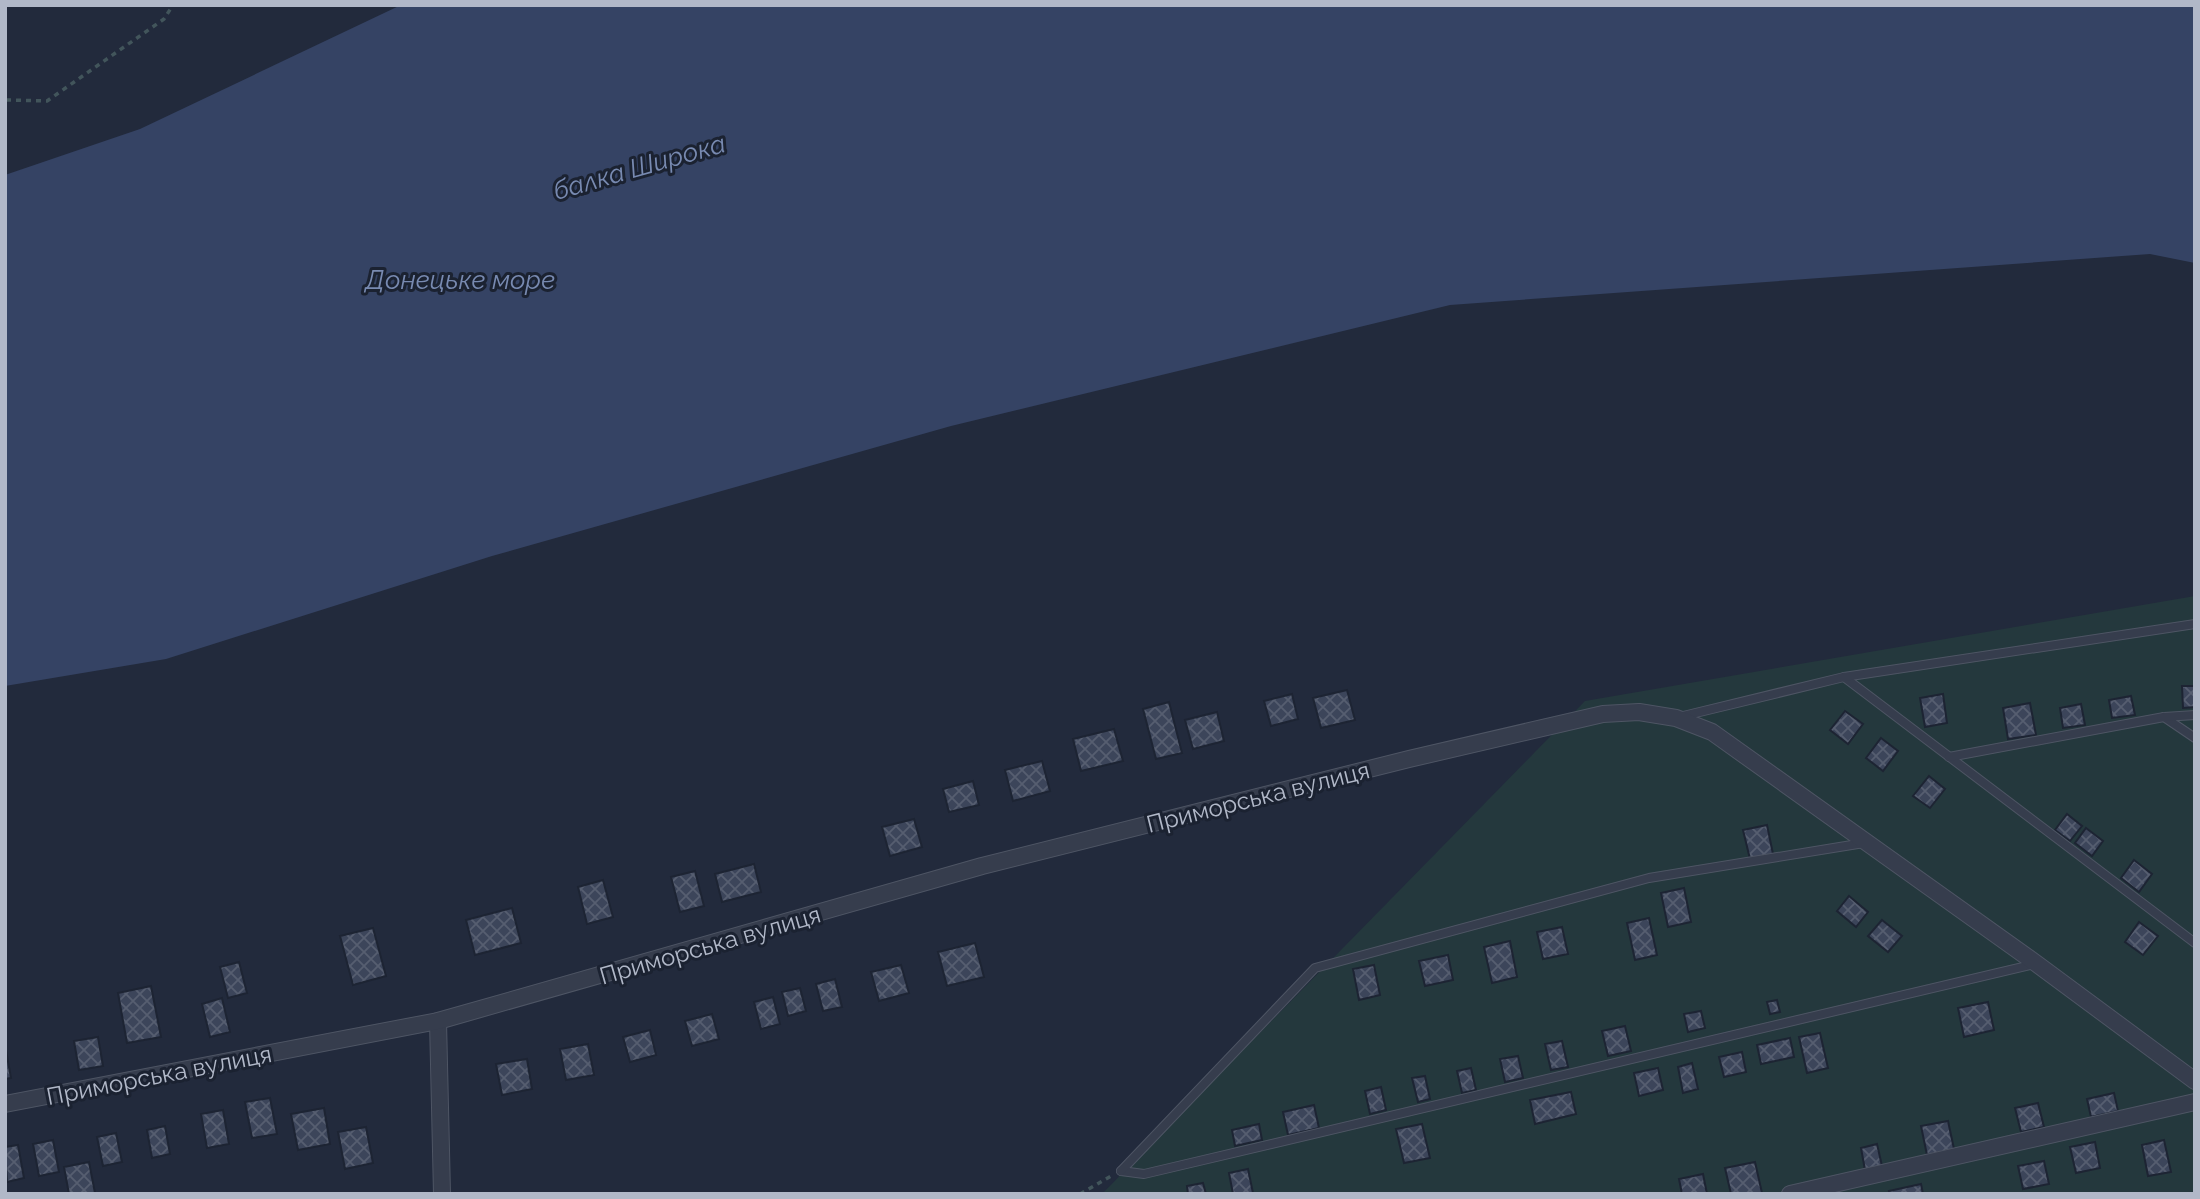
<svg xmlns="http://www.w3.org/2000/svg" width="2200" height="1199" font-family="Raleway,sans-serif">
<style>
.garden{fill:#24383d}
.water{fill:#354364}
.building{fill:url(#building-cross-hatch);stroke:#1d2433;stroke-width:2}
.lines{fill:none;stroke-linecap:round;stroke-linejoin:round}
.service-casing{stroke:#4e5564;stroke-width:10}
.minor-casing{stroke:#4e5564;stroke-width:18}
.path{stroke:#42555b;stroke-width:3.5;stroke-dasharray:5 5;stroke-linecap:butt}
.service{stroke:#363d4d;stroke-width:8}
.minor{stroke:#363d4d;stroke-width:16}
.labels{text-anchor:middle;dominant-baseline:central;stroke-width:6;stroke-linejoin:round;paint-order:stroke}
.street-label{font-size:24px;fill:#b1b8c8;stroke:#1b2231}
.water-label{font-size:26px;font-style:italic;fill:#788ab1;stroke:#1b2231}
</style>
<defs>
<pattern id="building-cross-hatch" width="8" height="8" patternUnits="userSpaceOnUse" patternTransform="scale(1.75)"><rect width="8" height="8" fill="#3c455a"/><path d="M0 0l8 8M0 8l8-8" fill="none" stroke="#565e70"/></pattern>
</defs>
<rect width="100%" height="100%" fill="#222a3c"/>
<!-- garden -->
<polygon class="garden" points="2195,596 2195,1194 1102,1194 1585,701"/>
<!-- water -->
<polygon class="water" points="401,5 2195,5 2195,263 2150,254 1450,305 951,426 492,556 166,659 5,686 5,175 140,129"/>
<!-- building -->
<g class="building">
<polygon points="2182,686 2195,686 2195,707 2183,708"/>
<polygon points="1347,690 1355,720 1321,728 1313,698"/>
<polygon points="1292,694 1298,719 1271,726 1264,701"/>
<polygon points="1943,694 1947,723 1925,727 1920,698"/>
<polygon points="2131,696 2135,715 2112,718 2109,700"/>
<polygon points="1169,702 1182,753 1156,759 1143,709"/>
<polygon points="2030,703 2036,735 2008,739 2003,708"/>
<polygon points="2081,704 2085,725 2063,728 2060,708"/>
<polygon points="1845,711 1863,724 1848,744 1830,730"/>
<polygon points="1217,712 1224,741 1193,749 1185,720"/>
<polygon points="1114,729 1123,761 1081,771 1073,739"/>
<polygon points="1881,738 1898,751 1883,771 1866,758"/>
<polygon points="1042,761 1050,791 1013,801 1005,770"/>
<polygon points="1929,776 1945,789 1930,808 1913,796"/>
<polygon points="973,781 979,805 949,812 943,789"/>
<polygon points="2067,814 2082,826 2070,841 2055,830"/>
<polygon points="914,819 922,847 890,856 882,827"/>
<polygon points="1767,825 1773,854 1750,859 1743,830"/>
<polygon points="2086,828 2103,841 2092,856 2075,843"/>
<polygon points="2134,860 2152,874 2139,892 2121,878"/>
<polygon points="754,864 761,892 722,902 715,874"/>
<polygon points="695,871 704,906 680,912 671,877"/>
<polygon points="603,880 613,917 587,924 578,887"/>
<polygon points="1684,888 1691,922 1668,927 1661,893"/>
<polygon points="1849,896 1868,912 1856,927 1837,911"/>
<polygon points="512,908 521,943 475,955 466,920"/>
<polygon points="1649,918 1657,955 1635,960 1627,923"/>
<polygon points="1882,920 1902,936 1888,952 1868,936"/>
<polygon points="2139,922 2158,936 2143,955 2125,942"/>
<polygon points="1562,927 1568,954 1543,959 1537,932"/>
<polygon points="373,928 386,976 353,985 340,936"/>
<polygon points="1510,941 1517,977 1492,983 1484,947"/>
<polygon points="975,943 984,977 947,986 938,952"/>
<polygon points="1448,955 1453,980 1425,986 1419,961"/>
<polygon points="239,962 247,993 228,998 220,967"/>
<polygon points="901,965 909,993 879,1001 871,972"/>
<polygon points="1374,965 1380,995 1359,1000 1353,969"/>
<polygon points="835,979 842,1007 823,1011 816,984"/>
<polygon points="151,986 161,1037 127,1043 118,993"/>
<polygon points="800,988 806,1011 788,1016 782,992"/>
<polygon points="773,997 780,1024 761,1029 754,1002"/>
<polygon points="222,998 230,1032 210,1037 202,1004"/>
<polygon points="1777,1000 1780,1012 1770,1014 1767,1002"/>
<polygon points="1988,1002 1994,1030 1964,1037 1958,1008"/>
<polygon points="1701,1011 1705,1028 1688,1032 1684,1014"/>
<polygon points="712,1014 719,1039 692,1046 685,1021"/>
<polygon points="1625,1026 1631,1051 1608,1056 1602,1031"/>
<polygon points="650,1030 656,1055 630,1062 623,1037"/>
<polygon points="1820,1033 1828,1068 1807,1073 1799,1037"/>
<polygon points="98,1037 103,1066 79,1070 74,1041"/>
<polygon points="1790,1038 1794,1057 1761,1064 1757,1045"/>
<polygon points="1562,1041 1568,1067 1551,1070 1545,1044"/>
<polygon points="588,1044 594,1075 566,1080 560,1049"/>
<polygon points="5,1045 11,1078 5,1079"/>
<polygon points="1742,1052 1746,1072 1724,1077 1719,1057"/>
<polygon points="1518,1056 1523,1078 1505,1082 1500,1059"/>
<polygon points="527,1059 532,1089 502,1095 496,1064"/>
<polygon points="1692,1063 1698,1089 1683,1093 1678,1067"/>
<polygon points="1471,1068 1476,1090 1462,1093 1457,1071"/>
<polygon points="1658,1068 1663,1090 1639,1096 1634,1073"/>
<polygon points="1425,1076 1430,1099 1418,1102 1412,1078"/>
<polygon points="1381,1087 1386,1110 1370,1114 1365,1091"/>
<polygon points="1571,1092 1576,1114 1535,1124 1530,1100"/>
<polygon points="2114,1093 2118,1111 2091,1117 2087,1099"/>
<polygon points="270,1098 277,1134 252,1138 245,1102"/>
<polygon points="2038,1103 2044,1127 2021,1132 2015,1108"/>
<polygon points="1314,1105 1319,1128 1288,1135 1283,1112"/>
<polygon points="324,1108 330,1144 298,1150 291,1114"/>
<polygon points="223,1110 229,1144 207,1148 201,1114"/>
<polygon points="1948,1121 1954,1149 1927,1155 1921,1126"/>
<polygon points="1259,1124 1262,1140 1235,1146 1232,1130"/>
<polygon points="1422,1124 1430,1158 1404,1163 1396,1129"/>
<polygon points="165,1126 170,1154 152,1158 147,1130"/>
<polygon points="366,1127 373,1163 345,1169 338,1132"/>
<polygon points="116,1133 122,1162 103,1166 97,1137"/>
<polygon points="53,1140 59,1172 39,1176 33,1144"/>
<polygon points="2164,1140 2171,1172 2148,1176 2142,1145"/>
<polygon points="2095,1142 2100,1168 2076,1173 2070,1147"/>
<polygon points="1877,1144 1882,1166 1865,1170 1861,1148"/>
<polygon points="18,1145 24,1178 7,1182 5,1147"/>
<polygon points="2044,1161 2049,1184 2023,1189 2018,1166"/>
<polygon points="89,1162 95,1193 69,1194 64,1167"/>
<polygon points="1755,1162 1762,1193 1731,1194 1725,1168"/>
<polygon points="1248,1169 1253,1193 1233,1194 1229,1173"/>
<polygon points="1703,1174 1707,1194 1682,1194 1679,1179"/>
<polygon points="1203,1183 1206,1194 1188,1194 1187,1186"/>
<polygon points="1921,1184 1923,1194 1890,1194 1889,1191"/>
</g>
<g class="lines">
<defs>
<g id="service">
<polyline points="1844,677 2195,943"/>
<polyline points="1679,717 1844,677 2195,624"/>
<polyline points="2164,717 2195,738"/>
<polyline points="1949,757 2164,717 2195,715"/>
<polyline points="1121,1171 1144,1174 2035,964"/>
<polyline points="1121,1171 1315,968 1649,878 1864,843"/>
</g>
<g id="minor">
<polyline points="438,1021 442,1194"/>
<polyline points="5,1104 438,1021 982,866 1409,759 1603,714 1639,712 1676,718 1712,732 2037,964 2195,1081"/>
<polyline points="1790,1194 2195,1102"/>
</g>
</defs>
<!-- service casing -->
<use href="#service" class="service-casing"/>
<!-- minor casing -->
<use href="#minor" class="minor-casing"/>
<!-- path -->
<g class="path">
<polyline points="6,100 47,101 164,19 173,5"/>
<polyline points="1080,1194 1111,1176"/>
</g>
<!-- service -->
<use href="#service" class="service"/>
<!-- minor -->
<use href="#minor" class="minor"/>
</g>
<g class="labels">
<!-- street labels -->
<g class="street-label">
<text transform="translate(1258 797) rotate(-14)">Приморська вулиця</text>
<text transform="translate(710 945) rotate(-16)">Приморська вулиця</text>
<text transform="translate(159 1075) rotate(-11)">Приморська вулиця</text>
</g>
<!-- water labels -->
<g class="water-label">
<text transform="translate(639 167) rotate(-16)">балка Широка</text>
<text x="460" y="280">Донецьке море</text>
</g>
</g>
<!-- border -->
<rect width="2200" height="1199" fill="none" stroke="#b1b8c8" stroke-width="14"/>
</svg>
